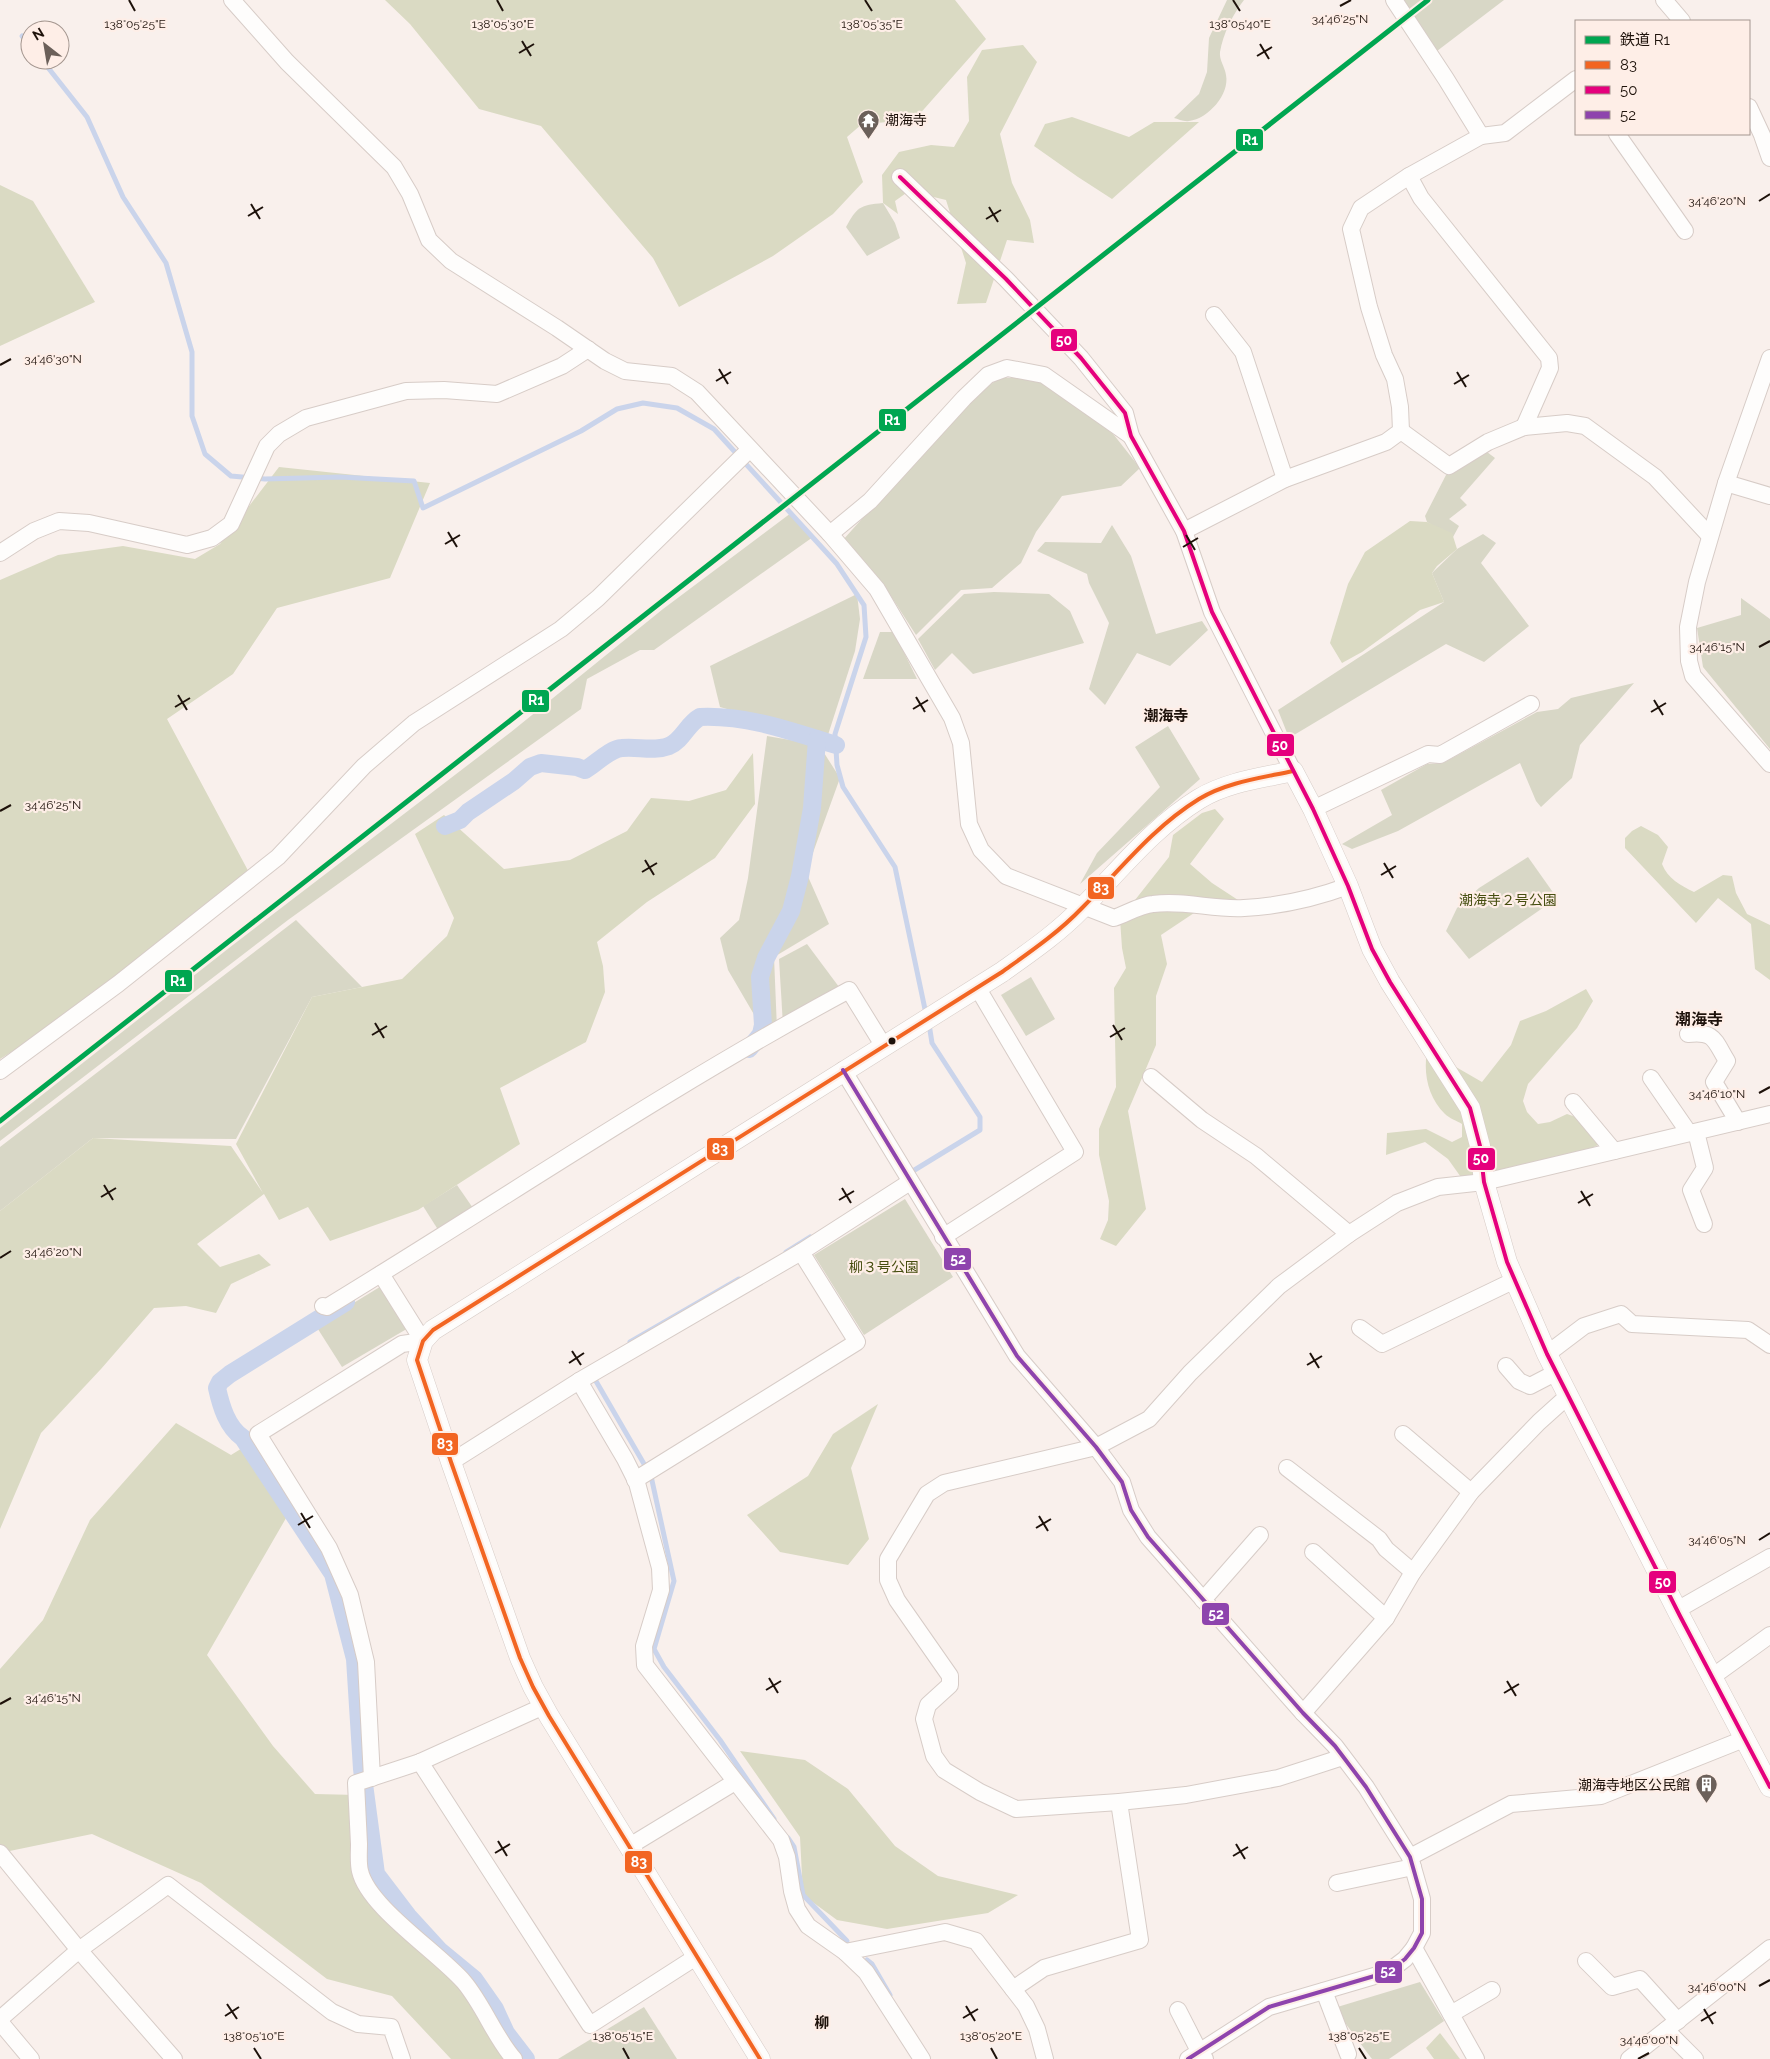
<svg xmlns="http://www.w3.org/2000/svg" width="1770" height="2059" font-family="Raleway,'Noto Sans JP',sans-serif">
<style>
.green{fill:#d8d7c6}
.forest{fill:#dadac3}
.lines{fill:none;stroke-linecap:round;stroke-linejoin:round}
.stream{stroke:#cad4eb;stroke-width:5}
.canal{stroke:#cad4eb;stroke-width:18}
.minor-casing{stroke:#d7ccc7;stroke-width:18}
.tertiary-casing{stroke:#d7ccc7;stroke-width:21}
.minor{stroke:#fefdfc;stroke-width:16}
.tertiary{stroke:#fefdfc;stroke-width:20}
.bus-1-casing{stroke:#feeee7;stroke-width:8}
.bus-2-casing{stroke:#feeee7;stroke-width:8}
.bus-3-casing{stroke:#feeee7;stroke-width:8}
.bus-1{stroke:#f26522;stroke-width:4}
.bus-2{stroke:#e5007d;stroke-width:4}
.bus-3{stroke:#8e44ad;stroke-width:4}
.rail-1-casing{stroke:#feeee7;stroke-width:9}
.rail-1{stroke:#00a651;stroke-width:5}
.ticks{fill:none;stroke:#1e120b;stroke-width:2}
.bus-dot{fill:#1e120b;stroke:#feeee7;stroke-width:2}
.labels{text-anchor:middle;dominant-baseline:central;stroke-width:4.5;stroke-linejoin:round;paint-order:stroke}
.poi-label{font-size:14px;fill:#1e120b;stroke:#feeee7;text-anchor:start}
.park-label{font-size:14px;fill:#464e10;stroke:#feeee7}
.neighbourhood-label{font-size:15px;font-weight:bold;fill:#1e120b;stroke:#feeee7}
.quarter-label{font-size:16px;font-weight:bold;fill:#1e120b;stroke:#feeee7}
.ticks-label{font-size:12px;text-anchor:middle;fill:#1e120b;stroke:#feeee7;stroke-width:4.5;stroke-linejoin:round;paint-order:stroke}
.line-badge{stroke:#feeee7;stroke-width:2}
.badge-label{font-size:14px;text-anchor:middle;font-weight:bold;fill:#fff}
</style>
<rect width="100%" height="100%" fill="#f9f0ec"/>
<!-- green -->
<g class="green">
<path d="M1227,0H1244C1233,14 1223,34 1220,52C1219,60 1225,67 1226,75C1230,94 1208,119 1189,121C1184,122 1178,119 1174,118L1199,94L1207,72L1209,38Z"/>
<polygon points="1402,0 1504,0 1437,51"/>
<path d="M883,203L895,223L900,238L867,256L846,227C857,207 860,205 883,203Z"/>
<polygon points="999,378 1032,378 1075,402 1114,435 1140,468 1121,486 1062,496 1036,532 1021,563 992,588 961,590 916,635 889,593 843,540 963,406"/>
<polygon points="1483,449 1495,458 1460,498 1467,505 1449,519 1459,526 1453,537 1427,522 1425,516 1446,475"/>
<polygon points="791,513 813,537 654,650 640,650 587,679 581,709 288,920 0,1141 0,1128 229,948 511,732 663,609"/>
<polygon points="1112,525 1131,556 1156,634 1202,621 1208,630 1170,666 1137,653 1105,705 1089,689 1109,623 1089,583 1087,574 1037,551 1045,542 1101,543"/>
<polygon points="1483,534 1496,543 1481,563 1529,626 1484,662 1446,644 1289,738 1278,710 1444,602 1432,573 1457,549"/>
<polygon points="994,592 1049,594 1070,611 1084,643 973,674 952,653 935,670 918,639 964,594"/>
<polygon points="857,594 860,619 855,651 827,738 720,707 710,666"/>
<polygon points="1741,598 1770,619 1770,749 1703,667 1697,628 1741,615"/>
<polygon points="880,632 894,632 917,679 863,679"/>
<polygon points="1634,683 1580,745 1572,778 1541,807 1536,801 1520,763 1398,831 1352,849 1342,844 1392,815 1381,790 1427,764 1443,763 1537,712 1558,709 1571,698"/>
<polygon points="1168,726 1200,779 1080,884 1097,853 1160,787 1135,747"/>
<polygon points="767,736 819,745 840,778 806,872 829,924 774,957 777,1029 766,1035 728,970 720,938 739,920 748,878"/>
<polygon points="1528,857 1557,898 1469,959 1446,931 1457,908 1479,888"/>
<polygon points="296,920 362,987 312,997 236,1139 93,1138 0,1211 0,1147"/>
<polygon points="807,944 842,991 783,1025 779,959"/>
<polygon points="1031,977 1055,1019 1026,1036 1001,995"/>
<polygon points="457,1185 475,1211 442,1236 423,1206"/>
<polygon points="905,1199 953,1277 864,1335 814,1255"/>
<polygon points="383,1285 410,1327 342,1367 316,1326"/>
<polygon points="1420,1982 1444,2021 1389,2059 1372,2059 1334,2008"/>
<polygon points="644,2007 677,2059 558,2059"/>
</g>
<!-- forest -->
<g class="forest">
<polygon points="385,0 955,0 986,39 917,117 902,121 862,124 847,137 863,182 833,214 773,256 679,307 653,258 541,126 479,109 410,24"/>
<polygon points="1023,45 1037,62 1000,134 1012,183 1030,220 1034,243 1007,240 986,303 957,304 966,263 946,200 909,191 895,201 898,214 883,203 882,175 899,152 931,145 954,147 969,121 967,77 982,50"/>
<polygon points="1072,117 1129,137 1154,122 1199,122 1112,199 1078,177 1034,146 1045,124"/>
<polygon points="0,185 33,201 95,302 0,346"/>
<polygon points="279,467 430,483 390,578 277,608 233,674 167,719 252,878 97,999 0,1059 0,580 58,555 123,546 195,559 220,544"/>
<polygon points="1410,521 1427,522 1452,533 1457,549 1437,566 1432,573 1444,602 1420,610 1362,652 1342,663 1330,643 1348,584 1365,552"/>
<polygon points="753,753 755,804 715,858 647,902 597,942 603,966 605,992 586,1042 500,1088 520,1144 418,1210 330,1241 308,1207 279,1220 264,1194 197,1244 220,1267 259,1254 271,1265 231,1284 216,1313 186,1306 154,1308 101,1369 41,1433 0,1529 0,1211 93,1138 231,1146 263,1193 236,1144 312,997 402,979 447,936 454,918 415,834 444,815 504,869 570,860 627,831 651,798 689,801 726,790"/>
<polygon points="1215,809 1224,819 1190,864 1212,883 1238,900 1206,905 1161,935 1167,964 1156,996 1156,1045 1128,1111 1146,1209 1116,1246 1100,1239 1108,1220 1109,1201 1099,1155 1099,1129 1116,1087 1114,988 1126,968 1122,948 1120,919 1169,857 1173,835 1202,813"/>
<path d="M1641,826L1658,835L1668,847L1662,864C1668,879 1680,885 1694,892L1723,875L1732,876L1736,893L1747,914L1770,925V980L1755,969L1751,924L1718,898L1696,923L1625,848V838L1632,831Z"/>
<path d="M1586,989L1593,1001L1577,1028L1528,1084L1523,1101L1527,1112L1538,1124L1550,1122L1567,1114L1582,1119L1599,1136L1598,1145L1576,1156L1463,1180L1448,1159L1425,1142L1386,1155L1387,1133L1426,1129L1452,1142L1462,1137V1124C1457,1121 1449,1118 1445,1114C1426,1095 1422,1068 1429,1043L1449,1063L1482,1082L1511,1045L1520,1021L1546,1011Z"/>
<polygon points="878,1404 851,1468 869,1539 848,1565 780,1552 747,1515 808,1476 833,1434"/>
<polygon points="176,1423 231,1455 252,1442 293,1506 207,1655 273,1746 315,1794 357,1795 368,1887 457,1975 515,2059 451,2059 392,1996 327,1979 201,1883 92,1834 0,1853 0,1669 43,1620 90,1520"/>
<polygon points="740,1751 805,1760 848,1789 895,1846 938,1876 1018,1895 988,1913 887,1929 837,1920 803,1895 800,1837"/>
<polygon points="1440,2033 1460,2059 1434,2059 1426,2048"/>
</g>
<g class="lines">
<!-- stream -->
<g class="stream">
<polyline points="22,36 30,45"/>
<polyline points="42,60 87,117 123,197 166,263 192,352 192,416 205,454 231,476 265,479 340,477 414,481 423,508 581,431 617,409 643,403 677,408 714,429 837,564 864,605 866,637 835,734 837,765 843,787 895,867 926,1014"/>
<polyline points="908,1174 980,1130 980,1117 932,1043 929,1024"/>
<polyline points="786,1252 810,1237"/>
<polyline points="630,1342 739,1279"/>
<polyline points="593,1376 651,1476 674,1581 654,1649 664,1667 720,1740 774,1819"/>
<polyline points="788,1838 794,1847 803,1895 847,1941"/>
<polyline points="867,1960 872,1964 890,1995"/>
</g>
<!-- canal -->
<g class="canal">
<path d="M445,826L460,820L468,812L514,781L530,767L541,763L577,767L585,770C596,764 609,749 622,748C637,746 653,752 669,746C683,740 687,724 700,717C747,715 791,731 836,745"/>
<polyline points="749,1049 761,1034 763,1025 760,977 766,958 791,911 800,876 812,808 817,739"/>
<path d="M346,1302L230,1374L220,1382L217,1388C221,1406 227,1427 243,1438L333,1574L355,1659L362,1769L376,1874L408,1916L440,1951L474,1979L495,2009L506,2033L526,2059"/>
</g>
<defs>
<g id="minor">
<path d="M232,0L287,62L394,167L410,194L429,240L451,261L557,328L605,361L625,371L672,376L697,392L830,534L877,589L952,718L961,743L969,824L981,850L1006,876L1114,918C1126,914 1140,905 1153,904C1184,900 1214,910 1244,908C1282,906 1313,899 1348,886"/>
<polyline points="1664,0 1682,21"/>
<polyline points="1749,107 1762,135 1770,158"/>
<polyline points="1617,134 1685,231"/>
<polyline points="1481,136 1505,133 1576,79"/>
<polyline points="1409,176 1421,198 1549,358 1550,368 1524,427"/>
<polyline points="900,177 1006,279 1081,358 1125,413 1131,436 1184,531 1212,612 1293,771"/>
<polyline points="1214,315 1243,352 1285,479"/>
<polyline points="1770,358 1726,483 1697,582 1688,627 1689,661 1693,676 1770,764"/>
<polyline points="1401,431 1449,466 1488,442 1524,427 1567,423 1585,426 1655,477 1710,536"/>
<polyline points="1726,483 1770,496"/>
<polyline points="1184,531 1285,479 1386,442 1401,431 1400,407 1395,379 1384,355 1369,307 1351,229 1361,208 1409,176 1481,136 1446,79 1394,0"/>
<polyline points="830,534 870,501 964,398 988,375 1007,368 1044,375 1131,436"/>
<polyline points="0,553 34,531 59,521 89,523 187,545 212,538 231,524 267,446 279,434 306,418 406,391 444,390 497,394 562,366 588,349"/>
<polyline points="1313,809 1428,754 1440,755 1531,704"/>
<path d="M1688,1034C1715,1031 1714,1040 1727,1061L1714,1082L1738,1122"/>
<polyline points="843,1070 1017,1356 1096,1447 1122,1482 1131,1510 1148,1537 1303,1713 1335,1746 1366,1787 1410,1857 1422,1899 1422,1933 1414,1948 1405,1959 1388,1972 1269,2007 1188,2059"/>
<polyline points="0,1071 118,984 278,857 364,766 414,723 561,629 598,598 749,450"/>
<polyline points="1151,1077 1202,1120 1256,1156 1349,1234"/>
<polyline points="1651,1078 1689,1133"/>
<polyline points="1573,1102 1614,1151"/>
<polyline points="1696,1132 1705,1168 1691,1190 1704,1224"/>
<polyline points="943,1237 1075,1152 977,987"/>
<path d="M323,1306L327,1307C501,1201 670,1086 849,990L883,1045"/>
<polyline points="1360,1328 1382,1344 1515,1280"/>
<polyline points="1547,1354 1584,1326 1621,1314 1632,1324 1748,1330 1770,1345"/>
<polyline points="1506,1366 1519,1381 1530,1386 1557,1372"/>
<polyline points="579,1381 625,1459 637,1483 660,1568 661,1590 644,1646 645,1665 781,1840 787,1857 792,1891 797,1909 808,1926 845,1952 866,1972 922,2059"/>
<polyline points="1403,1434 1471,1492"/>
<polyline points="451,1462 579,1381 801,1252 910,1182"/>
<polyline points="1287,1468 1379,1539 1386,1549 1413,1572"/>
<polyline points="635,1480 857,1342 801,1252"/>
<polyline points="1313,1552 1386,1618"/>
<polyline points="1203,1600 1260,1535"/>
<polyline points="1677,1610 1770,1557"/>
<polyline points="1712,1677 1770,1635"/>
<polyline points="1303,1713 1386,1618 1413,1572 1471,1492 1539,1422 1569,1395"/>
<polyline points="1343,1757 1278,1778 1186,1795 1119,1802 1016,1809 980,1792 944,1770 934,1756 924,1719 928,1705 950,1685 950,1676 897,1600 888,1580 888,1559 927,1494 944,1483 1096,1447 1149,1419 1190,1373 1279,1286 1349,1234 1397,1203 1438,1187 1484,1182 1770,1114"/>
<polyline points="420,1762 590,2025 696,1957"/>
<polyline points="372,1778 366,1662 350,1595 329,1548 258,1434 402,1344 423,1341 381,1274"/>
<polyline points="628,1847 735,1782"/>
<polyline points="0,1853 79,1950 174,2059"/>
<polyline points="1410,1857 1511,1804 1601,1796 1744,1739"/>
<polyline points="1337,1883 1413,1867"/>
<polyline points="1414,1948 1476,2059"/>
<polyline points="845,1952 945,1932 976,1941 1026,2006 1037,2029 1045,2059"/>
<polyline points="1586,1961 1612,1987 1640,1979 1678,2021"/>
<polyline points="1013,1989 1044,1968 1140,1940 1119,1802"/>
<polyline points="1324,1991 1348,2054"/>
<polyline points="1178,2010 1199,2051 1205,2059"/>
<polyline points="1451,2014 1492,1990"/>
<polyline points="0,2019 79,1950 168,1885 332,2012 358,2024 391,2027 402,2059"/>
<polyline points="0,2022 31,2059"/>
<polyline points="1666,2030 1695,2059"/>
<path d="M514,2059C494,2036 484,2006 464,1982C438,1952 368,1907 360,1871C358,1863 359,1853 359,1844C358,1824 357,1804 356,1783L420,1762L544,1706"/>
<polyline points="1629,2059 1770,1948"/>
</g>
<path id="tertiary" d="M760,2059L549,1716L533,1687L520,1658L451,1462L417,1360L423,1341L433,1330L1002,972C1030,952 1058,933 1082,908C1120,870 1152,828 1199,799C1227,782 1261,778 1293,771L1313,809L1348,886L1372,949L1390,982L1470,1108L1480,1146L1484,1182L1507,1262L1547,1354L1680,1616L1770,1787"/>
</defs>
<!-- minor casing -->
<use href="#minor" class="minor-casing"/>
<!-- tertiary casing -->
<use href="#tertiary" class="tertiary-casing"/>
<!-- minor -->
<use href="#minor" class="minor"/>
<!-- tertiary -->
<use href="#tertiary" class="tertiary"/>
<defs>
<path id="bus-1" d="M760,2059L549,1716L533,1687L520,1658L451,1462L417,1360L423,1341L433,1330L1002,972C1030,952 1058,933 1082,908C1120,870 1152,828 1199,799C1227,782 1261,778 1293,771"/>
<polyline id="bus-2" points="900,177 1006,279 1081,358 1125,413 1131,436 1184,531 1212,612 1313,809 1348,886 1372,949 1390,982 1470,1108 1480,1146 1484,1182 1507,1262 1547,1354 1680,1616 1770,1787"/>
<polyline id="bus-3" points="843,1070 1017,1356 1096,1447 1122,1482 1131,1510 1148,1537 1303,1713 1335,1746 1366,1787 1410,1857 1422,1899 1422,1933 1414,1948 1405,1959 1388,1972 1269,2007 1188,2059"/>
</defs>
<!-- bus-1 casing -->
<use href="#bus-1" class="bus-1-casing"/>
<!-- bus-2 casing -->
<use href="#bus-2" class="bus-2-casing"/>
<!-- bus-3 casing -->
<use href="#bus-3" class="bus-3-casing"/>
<!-- bus-1 -->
<use href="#bus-1" class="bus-1"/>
<!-- bus-2 -->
<use href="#bus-2" class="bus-2"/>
<!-- bus-3 -->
<use href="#bus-3" class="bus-3"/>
<defs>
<polyline id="rail-1" points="0,1121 1428,0"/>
</defs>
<!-- rail-1 casing -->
<use href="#rail-1" class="rail-1-casing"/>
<!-- rail-1 -->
<use href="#rail-1" class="rail-1"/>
</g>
<!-- ticks -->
<path class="ticks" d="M129,0L135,11M497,0L503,11M865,0L872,11M1233,0L1240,11M1340,6L1351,0M522,41L531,56M1260,44L1269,59M519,53L534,44M1257,56L1272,47M1759,201L1770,194M251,204L260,219M989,207L998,222M248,216L263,207M986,219L1001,210M0,365L11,359M719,369L728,384M1457,372L1466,387M716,381L731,372M1454,384L1469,375M448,532L457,547M1186,535L1195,550M445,544L460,535M1183,547L1198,538M1759,647L1770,641M178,695L187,710M916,697L925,712M1654,700L1663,715M175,707L190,698M913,709L928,700M1651,712L1666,703M0,811L11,805M645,860L654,875M1384,863L1393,878M642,872L657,863M1381,875L1396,866M375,1023L384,1038M1113,1025L1122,1040M372,1035L387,1026M1110,1037L1125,1028M1759,1093L1770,1087M104,1185L113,1200M842,1188L851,1203M1581,1191L1590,1206M101,1197L116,1188M839,1200L854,1191M1578,1203L1593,1194M0,1258L11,1251M572,1351L581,1365M1310,1353L1319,1368M569,1363L584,1353M1307,1365L1322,1356M301,1513L310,1528M1039,1516L1048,1531M298,1525L313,1516M1036,1528L1051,1519M1759,1540L1770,1533M769,1678L778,1693M1507,1681L1516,1696M766,1690L781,1681M1504,1693L1519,1684M0,1704L11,1698M498,1841L507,1856M1236,1844L1245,1859M495,1853L510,1844M1233,1856L1248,1847M1759,1986L1770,1980M227,2004L237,2019M966,2006L975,2021M1704,2009L1713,2024M225,2016L239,2007M963,2018L978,2009M1701,2021L1716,2012M254,2048L261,2059M623,2048L629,2059M991,2048L997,2059M1359,2048L1366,2059M1638,2059L1649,2053"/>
<!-- icons -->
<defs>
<symbol id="temple-pin" viewBox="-11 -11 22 30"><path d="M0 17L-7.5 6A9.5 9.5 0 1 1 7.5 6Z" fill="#6b605a" stroke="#feeee7"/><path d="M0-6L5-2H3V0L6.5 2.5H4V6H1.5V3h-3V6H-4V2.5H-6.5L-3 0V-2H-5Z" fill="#fff"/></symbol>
<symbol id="building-pin" viewBox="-11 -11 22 30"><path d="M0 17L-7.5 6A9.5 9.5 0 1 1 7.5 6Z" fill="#6b605a" stroke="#feeee7"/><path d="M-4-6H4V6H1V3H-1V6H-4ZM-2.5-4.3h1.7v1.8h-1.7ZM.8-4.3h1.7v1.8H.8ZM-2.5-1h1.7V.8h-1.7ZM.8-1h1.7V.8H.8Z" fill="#fff"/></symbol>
</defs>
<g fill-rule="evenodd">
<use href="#temple-pin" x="856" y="108" width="25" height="34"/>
<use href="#building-pin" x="1694" y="1772" width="25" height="34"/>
</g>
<!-- markers -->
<circle class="bus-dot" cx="892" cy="1041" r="4.5"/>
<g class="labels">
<!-- poi labels -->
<g class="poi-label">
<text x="885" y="120">潮海寺</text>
<text x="1690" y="1785" text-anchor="end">潮海寺地区公民館</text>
</g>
<!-- park labels -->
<g class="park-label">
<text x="1508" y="900">潮海寺２号公園</text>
<text x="884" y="1267">柳３号公園</text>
</g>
<!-- neighbourhood labels -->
<g class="neighbourhood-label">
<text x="1166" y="716">潮海寺</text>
<text x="822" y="2023">柳</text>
</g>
<!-- quarter labels -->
<g class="quarter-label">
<text x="1699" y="1019">潮海寺</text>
</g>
</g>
<g class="ticks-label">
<text x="1340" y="23">34°46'25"N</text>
<text x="135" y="28">138°05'25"E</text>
<text x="503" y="28">138°05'30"E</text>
<text x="872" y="28">138°05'35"E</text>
<text x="1240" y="28">138°05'40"E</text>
<text x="1717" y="205">34°46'20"N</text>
<text x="53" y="363">34°46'30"N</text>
<text x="1717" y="651">34°46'15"N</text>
<text x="53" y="809">34°46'25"N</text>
<text x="1717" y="1098">34°46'10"N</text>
<text x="53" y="1256">34°46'20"N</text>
<text x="1717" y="1544">34°46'05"N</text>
<text x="53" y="1702">34°46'15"N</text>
<text x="1717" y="1991">34°46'00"N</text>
<text x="254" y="2040">138°05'10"E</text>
<text x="623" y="2040">138°05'15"E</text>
<text x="991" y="2040">138°05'20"E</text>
<text x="1359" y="2040">138°05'25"E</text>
<text x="1649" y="2044">34°46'00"N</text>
</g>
<g class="line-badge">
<rect x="1235" y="128" width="29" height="24" rx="5" fill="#00a651"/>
<rect x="1050" y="328" width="28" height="24" rx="5" fill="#e5007d"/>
<rect x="878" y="408" width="29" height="24" rx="5" fill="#00a651"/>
<rect x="521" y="689" width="29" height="24" rx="5" fill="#00a651"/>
<rect x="1266" y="733" width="29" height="24" rx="5" fill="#e5007d"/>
<rect x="1087" y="876" width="28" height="24" rx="5" fill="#f26522"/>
<rect x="164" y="969" width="29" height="24" rx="5" fill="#00a651"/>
<rect x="706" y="1137" width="29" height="24" rx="5" fill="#f26522"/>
<rect x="1467" y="1147" width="29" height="24" rx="5" fill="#e5007d"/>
<rect x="943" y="1247" width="29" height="24" rx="5" fill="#8e44ad"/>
<rect x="431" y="1432" width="28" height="24" rx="5" fill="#f26522"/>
<rect x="1648" y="1570" width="29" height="24" rx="5" fill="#e5007d"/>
<rect x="1201" y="1602" width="29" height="24" rx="5" fill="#8e44ad"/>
<rect x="624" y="1850" width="29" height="24" rx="5" fill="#f26522"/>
<rect x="1374" y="1960" width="29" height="24" rx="5" fill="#8e44ad"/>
</g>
<g class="badge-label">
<text x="1250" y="145">R1</text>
<text x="1064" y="345">50</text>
<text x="892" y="425">R1</text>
<text x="536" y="705">R1</text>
<text x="1280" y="750">50</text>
<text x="1101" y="893">83</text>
<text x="178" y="986">R1</text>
<text x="720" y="1154">83</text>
<text x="1481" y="1163">50</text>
<text x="958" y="1264">52</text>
<text x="445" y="1449">83</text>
<text x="1663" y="1587">50</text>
<text x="1216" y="1619">52</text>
<text x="639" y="1867">83</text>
<text x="1388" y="1976">52</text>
</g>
<!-- legend -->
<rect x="1575" y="20" width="175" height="115" fill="#feeee7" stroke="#a4968f"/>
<rect x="1585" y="36" width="25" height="8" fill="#00a651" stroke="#a4968f"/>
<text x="1620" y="45" font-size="15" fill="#1e120b">鉄道 R1</text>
<rect x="1585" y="61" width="25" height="8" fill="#f26522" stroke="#a4968f"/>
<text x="1620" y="70" font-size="15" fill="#1e120b">83</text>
<rect x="1585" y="86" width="25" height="8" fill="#e5007d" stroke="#a4968f"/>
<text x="1620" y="95" font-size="15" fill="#1e120b">50</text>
<rect x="1585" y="111" width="25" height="8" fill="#8e44ad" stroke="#a4968f"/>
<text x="1620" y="120" font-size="15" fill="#1e120b">52</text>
<!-- north arrow -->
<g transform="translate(45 45) rotate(329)"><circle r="24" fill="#feeee7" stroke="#a4968f"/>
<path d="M0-4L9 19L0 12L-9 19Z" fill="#6b605a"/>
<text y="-8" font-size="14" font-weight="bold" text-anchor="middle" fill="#1e120b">N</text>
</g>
</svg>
